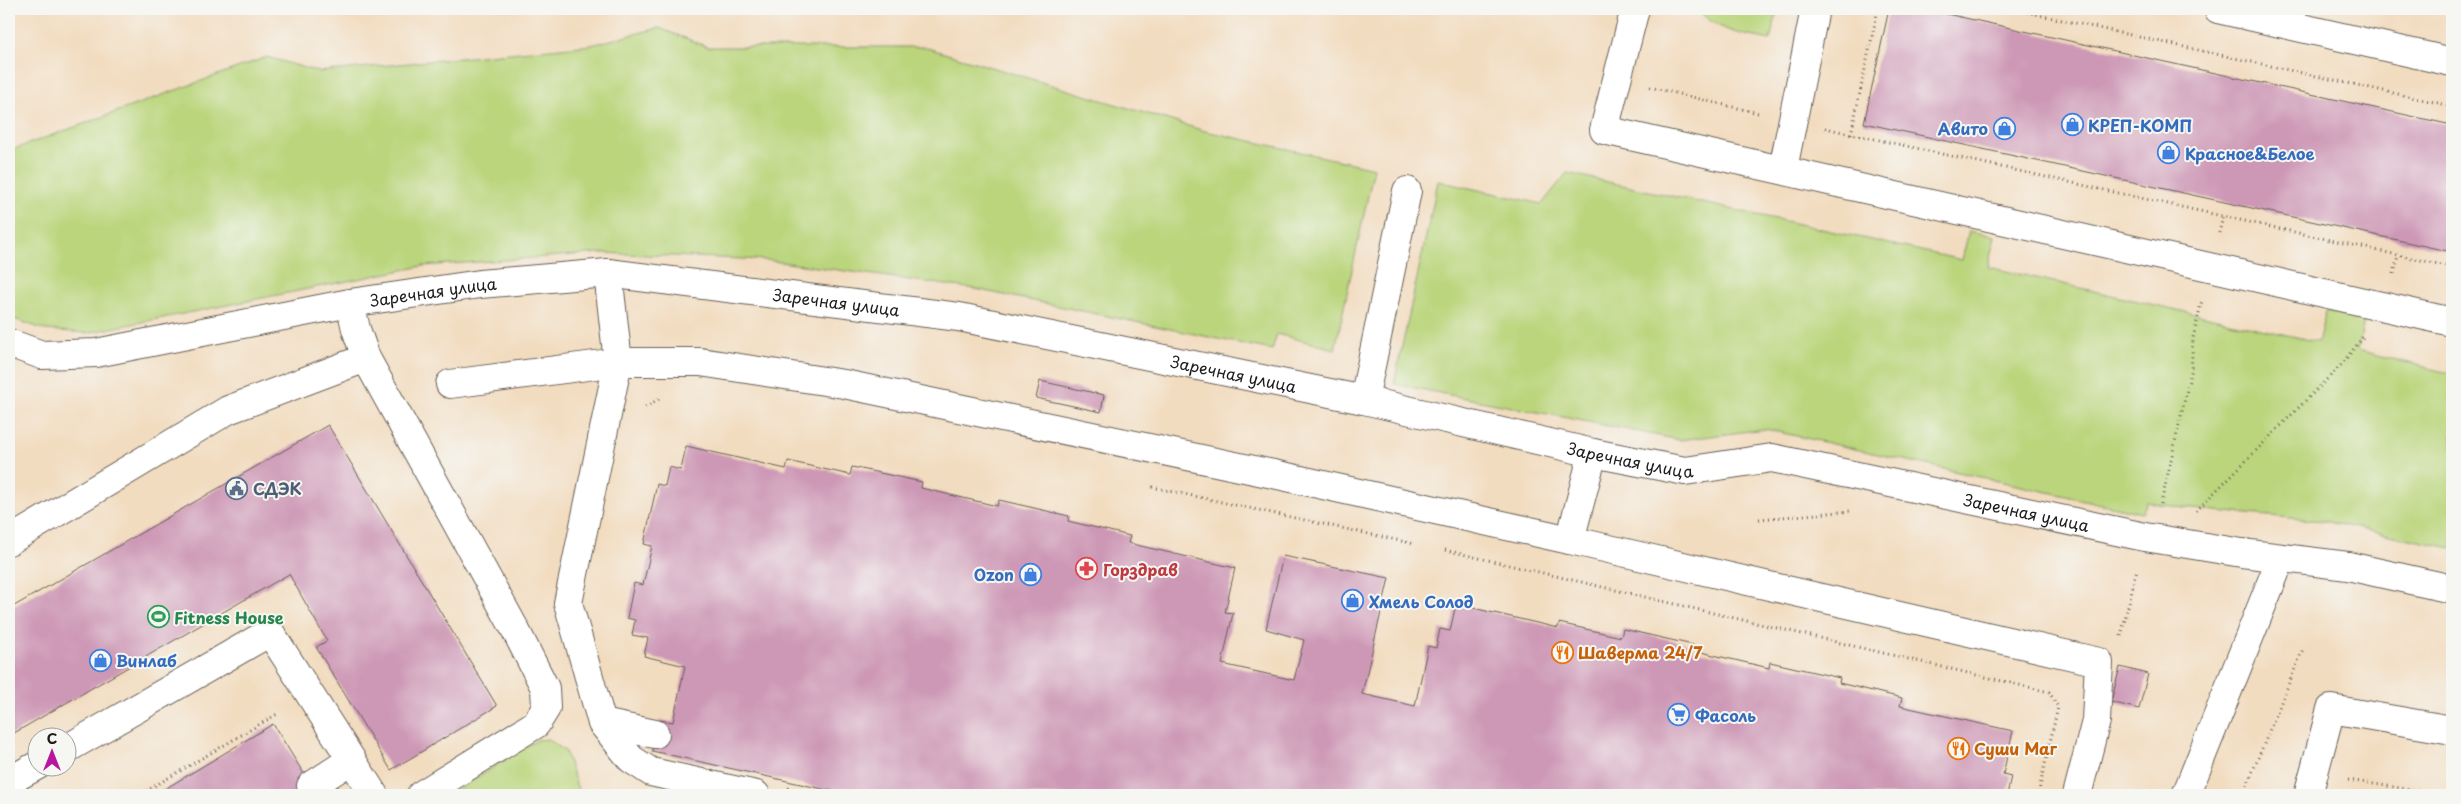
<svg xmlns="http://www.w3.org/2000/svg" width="2461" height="804" font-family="'Playpen Sans',sans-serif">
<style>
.green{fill:#bad57b;stroke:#6b784c}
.building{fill:#cd98b6}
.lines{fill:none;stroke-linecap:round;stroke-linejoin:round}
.minor-casing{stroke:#675f55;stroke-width:30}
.path{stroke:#675f55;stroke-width:3;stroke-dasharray:1 4;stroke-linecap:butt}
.minor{stroke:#fff;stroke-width:28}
.labels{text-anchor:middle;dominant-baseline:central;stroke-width:4;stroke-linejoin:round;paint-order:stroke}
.shop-label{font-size:16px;font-weight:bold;fill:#366cbe;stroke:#f6f6f2;text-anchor:start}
.street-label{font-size:16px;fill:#1c1c1c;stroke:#f6f6f2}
.service-label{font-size:16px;font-weight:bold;fill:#4e5e75;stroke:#f6f6f2;text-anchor:start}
.health-label{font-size:16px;font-weight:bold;fill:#be3a42;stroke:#f6f6f2;text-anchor:start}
.leisure-label{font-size:16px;font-weight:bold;fill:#27864d;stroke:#f6f6f2;text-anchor:start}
.food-label{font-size:16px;font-weight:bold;fill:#c56008;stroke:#f6f6f2;text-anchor:start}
</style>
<rect width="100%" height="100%" fill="#f6f6f2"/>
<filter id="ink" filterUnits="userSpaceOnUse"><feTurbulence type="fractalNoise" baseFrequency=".02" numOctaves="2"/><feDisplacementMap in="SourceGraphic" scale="10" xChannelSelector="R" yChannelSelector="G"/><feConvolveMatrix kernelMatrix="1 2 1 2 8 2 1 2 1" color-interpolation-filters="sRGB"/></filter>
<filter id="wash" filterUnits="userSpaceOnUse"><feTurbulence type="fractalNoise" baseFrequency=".0096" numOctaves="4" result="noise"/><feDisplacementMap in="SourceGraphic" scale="20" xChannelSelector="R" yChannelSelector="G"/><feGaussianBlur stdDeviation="1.12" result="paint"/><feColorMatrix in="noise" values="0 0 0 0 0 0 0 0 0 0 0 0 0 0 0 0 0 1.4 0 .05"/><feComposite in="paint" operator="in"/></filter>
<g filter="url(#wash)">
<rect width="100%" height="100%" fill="#f2dcbf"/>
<!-- green -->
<g class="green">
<path d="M1696,9H1778L1770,40C1737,33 1722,33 1696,9Z"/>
<polygon points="659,28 708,47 924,47 1205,131 1374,168 1335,349 1277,334 1272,350 975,289 766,260 602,253 423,266 87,333 45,330 9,317 9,151 267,57 319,72 591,45"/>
<polygon points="1567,173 1962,260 1969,231 1995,236 1988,267 2318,342 2326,311 2364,321 2358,350 2452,374 2452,548 2323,521 2183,508 2147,502 2142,513 1765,429 1680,440 1394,384 1438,181 1542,204"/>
<polygon points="548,739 565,751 580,795 449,795 537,740"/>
</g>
<g id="blocks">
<!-- building -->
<g class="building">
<polygon points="1889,9 1924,9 2452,125 2452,252 1864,123"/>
<polygon points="1040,381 1104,395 1101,412 1036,398"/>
<polygon points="328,425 497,706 391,770 316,647 327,641 289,574 9,736 9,609"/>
<polygon points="686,446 786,469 788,461 850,475 852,467 922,482 921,488 997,506 999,500 1069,516 1068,521 1130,536 1128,543 1235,568 1225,612 1233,613 1222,664 1294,680 1304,640 1266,629 1283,556 1389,578 1362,694 1415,706 1428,646 1436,648 1440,629 1450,631 1456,604 1558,628 1559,623 1621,637 1623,629 1693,645 1692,650 1769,668 1770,662 1840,678 1839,683 1902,698 1900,706 2013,731 2003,774 2011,776 2007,795 850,795 652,751 660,720 673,722 685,666 644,656 648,638 632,635 635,620 627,618 634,583 643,585 652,546 644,544 657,484 665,486 669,467 681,470"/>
<polygon points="2120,667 2148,674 2139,709 2111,702"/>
<polygon points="273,724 317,795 162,795 160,792"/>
</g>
</g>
</g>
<g filter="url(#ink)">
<use href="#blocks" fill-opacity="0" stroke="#675f55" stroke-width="1"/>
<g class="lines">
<defs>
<g id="minor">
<polyline points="1635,9 1604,130 2452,322"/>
<polyline points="2218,9 2452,62"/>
<polyline points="1783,169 1815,9"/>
<polyline points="608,273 618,362 568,603 602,723 631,759 651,772 756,795"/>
<polyline points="350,303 356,329 366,358"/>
<path id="s1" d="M9,343L42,355L96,353L350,303L480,284L608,273L959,317L1364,400L1593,453L1685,471L1772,458L2145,537L2242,553L2348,566L2452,589"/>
<polyline points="450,384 618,362 700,362 844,384 1278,475 1570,540"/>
<polyline points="1364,400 1407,191"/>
<polyline points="1593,453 1570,540 2099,662 2096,721 2077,795"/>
<polyline points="9,541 228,410 366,358 515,629 545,688 546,708 536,724 421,795"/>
<polyline points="602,723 655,734"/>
<polyline points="68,748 270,632 374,795"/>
<polyline points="9,781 38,765"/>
<polyline points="311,786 351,760"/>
<polyline points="2186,795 2281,558"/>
<polyline points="2308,795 2331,709 2452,730"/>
</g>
</defs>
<!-- minor casing -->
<use href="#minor" class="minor-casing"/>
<!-- path -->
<g class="path">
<polyline points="2012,9 2452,106"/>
<polyline points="1650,87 1758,113"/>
<polyline points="1825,128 2452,267"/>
<polyline points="1851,134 1878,9"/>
<polyline points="2219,233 2223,217"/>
<polyline points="2394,274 2398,255"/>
<polyline points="645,407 661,398"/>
<polyline points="1152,487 1415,544"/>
<polyline points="2161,504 2191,372 2193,338 2202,300"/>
<polyline points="2196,511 2341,365 2363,337"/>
<polyline points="1759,519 1851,511"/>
<polyline points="1445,550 2049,692 2058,707 2038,795"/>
<polyline points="2121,636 2137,569"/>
<polyline points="2348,780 2446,795"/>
<polyline points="788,788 822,795"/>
<polyline points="149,795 146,791 279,713"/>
<polyline points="2243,795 2303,649"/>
</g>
<!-- minor -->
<use href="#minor" class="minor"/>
</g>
</g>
<!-- icons -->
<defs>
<symbol id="shop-ring" viewBox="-11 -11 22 22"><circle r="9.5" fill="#f6f6f2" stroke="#3f7fe0" stroke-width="1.5"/><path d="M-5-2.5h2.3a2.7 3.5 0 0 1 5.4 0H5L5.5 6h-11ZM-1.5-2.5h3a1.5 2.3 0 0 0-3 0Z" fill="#3f7fe0"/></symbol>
<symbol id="civic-ring" viewBox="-11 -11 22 22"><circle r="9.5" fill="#f6f6f2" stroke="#5c6f8a" stroke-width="1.5"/><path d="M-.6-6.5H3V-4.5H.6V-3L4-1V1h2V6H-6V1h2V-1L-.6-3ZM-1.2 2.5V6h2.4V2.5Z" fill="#5c6f8a"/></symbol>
<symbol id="pharmacy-ring" viewBox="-11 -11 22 22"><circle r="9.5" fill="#f6f6f2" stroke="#e0444e" stroke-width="1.5"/><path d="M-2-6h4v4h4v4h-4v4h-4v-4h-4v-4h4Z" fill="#e0444e"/></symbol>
<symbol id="stadium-ring" viewBox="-11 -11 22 22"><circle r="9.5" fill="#f6f6f2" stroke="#2e9e5b" stroke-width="1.5"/><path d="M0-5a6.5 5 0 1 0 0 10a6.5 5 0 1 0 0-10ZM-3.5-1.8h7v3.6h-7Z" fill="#2e9e5b"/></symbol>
<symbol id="restaurant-ring" viewBox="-11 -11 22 22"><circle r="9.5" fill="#f6f6f2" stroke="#e8710a" stroke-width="1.5"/><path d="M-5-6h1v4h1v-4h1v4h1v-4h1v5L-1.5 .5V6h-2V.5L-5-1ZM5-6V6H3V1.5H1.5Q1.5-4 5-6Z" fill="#e8710a"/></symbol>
<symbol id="supermarket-ring" viewBox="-11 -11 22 22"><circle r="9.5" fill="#f6f6f2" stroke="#3f7fe0" stroke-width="1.5"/><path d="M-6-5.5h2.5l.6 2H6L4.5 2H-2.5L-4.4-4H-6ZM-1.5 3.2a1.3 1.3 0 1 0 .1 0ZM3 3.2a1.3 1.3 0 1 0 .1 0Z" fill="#3f7fe0"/></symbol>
</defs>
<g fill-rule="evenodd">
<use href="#shop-ring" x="2060" y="112" width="25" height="25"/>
<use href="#shop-ring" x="1992" y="116" width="25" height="25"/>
<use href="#shop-ring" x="2156" y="140" width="25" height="25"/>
<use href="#civic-ring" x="224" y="476" width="25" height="25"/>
<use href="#pharmacy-ring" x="1074" y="556" width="25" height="25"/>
<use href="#shop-ring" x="1018" y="562" width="25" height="25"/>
<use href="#shop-ring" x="1340" y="588" width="25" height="25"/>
<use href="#stadium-ring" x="146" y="604" width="25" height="25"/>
<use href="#restaurant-ring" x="1550" y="640" width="25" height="25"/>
<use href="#shop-ring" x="88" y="648" width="25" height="25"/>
<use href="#supermarket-ring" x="1666" y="702" width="25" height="25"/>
<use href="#restaurant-ring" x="1946" y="736" width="25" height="25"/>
</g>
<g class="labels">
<!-- shop labels -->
<g class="shop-label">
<text x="2088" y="125">КРЕП-КОМП</text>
<text x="1988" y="128" text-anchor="end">Авито</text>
<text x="2185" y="153">Красное&amp;Белое</text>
<text x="1014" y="574" text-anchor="end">Ozon</text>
<text x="1369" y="601">Хмель Солод</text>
<text x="116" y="660">Винлаб</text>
<text x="1695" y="715">Фасоль</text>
</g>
<!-- street labels -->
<g class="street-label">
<text stroke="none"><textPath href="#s1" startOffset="432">Заречная улица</textPath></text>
<text stroke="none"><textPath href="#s1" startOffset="838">Заречная улица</textPath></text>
<text stroke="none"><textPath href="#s1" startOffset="1242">Заречная улица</textPath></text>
<text stroke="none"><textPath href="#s1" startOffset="1648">Заречная улица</textPath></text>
<text stroke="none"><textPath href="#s1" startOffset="2052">Заречная улица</textPath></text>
</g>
<!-- service labels -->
<g class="service-label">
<text x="253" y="488">СДЭК</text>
</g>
<!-- health labels -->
<g class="health-label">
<text x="1103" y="569">Горздрав</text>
</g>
<!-- leisure labels -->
<g class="leisure-label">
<text x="174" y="617">Fitness House</text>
</g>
<!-- food labels -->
<g class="food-label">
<text x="1578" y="652">Шаверма 24/7</text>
<text x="1974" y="748">Суши Маг</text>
</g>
</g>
<!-- margin -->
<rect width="2461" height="804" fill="none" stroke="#f6f6f2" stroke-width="30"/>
<!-- north arrow -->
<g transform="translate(52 752)"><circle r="24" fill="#f6f6f2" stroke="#9f9f9c"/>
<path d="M0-4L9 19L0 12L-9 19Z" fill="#b5179e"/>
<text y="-8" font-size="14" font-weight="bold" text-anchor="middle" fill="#1c1c1c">С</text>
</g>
</svg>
